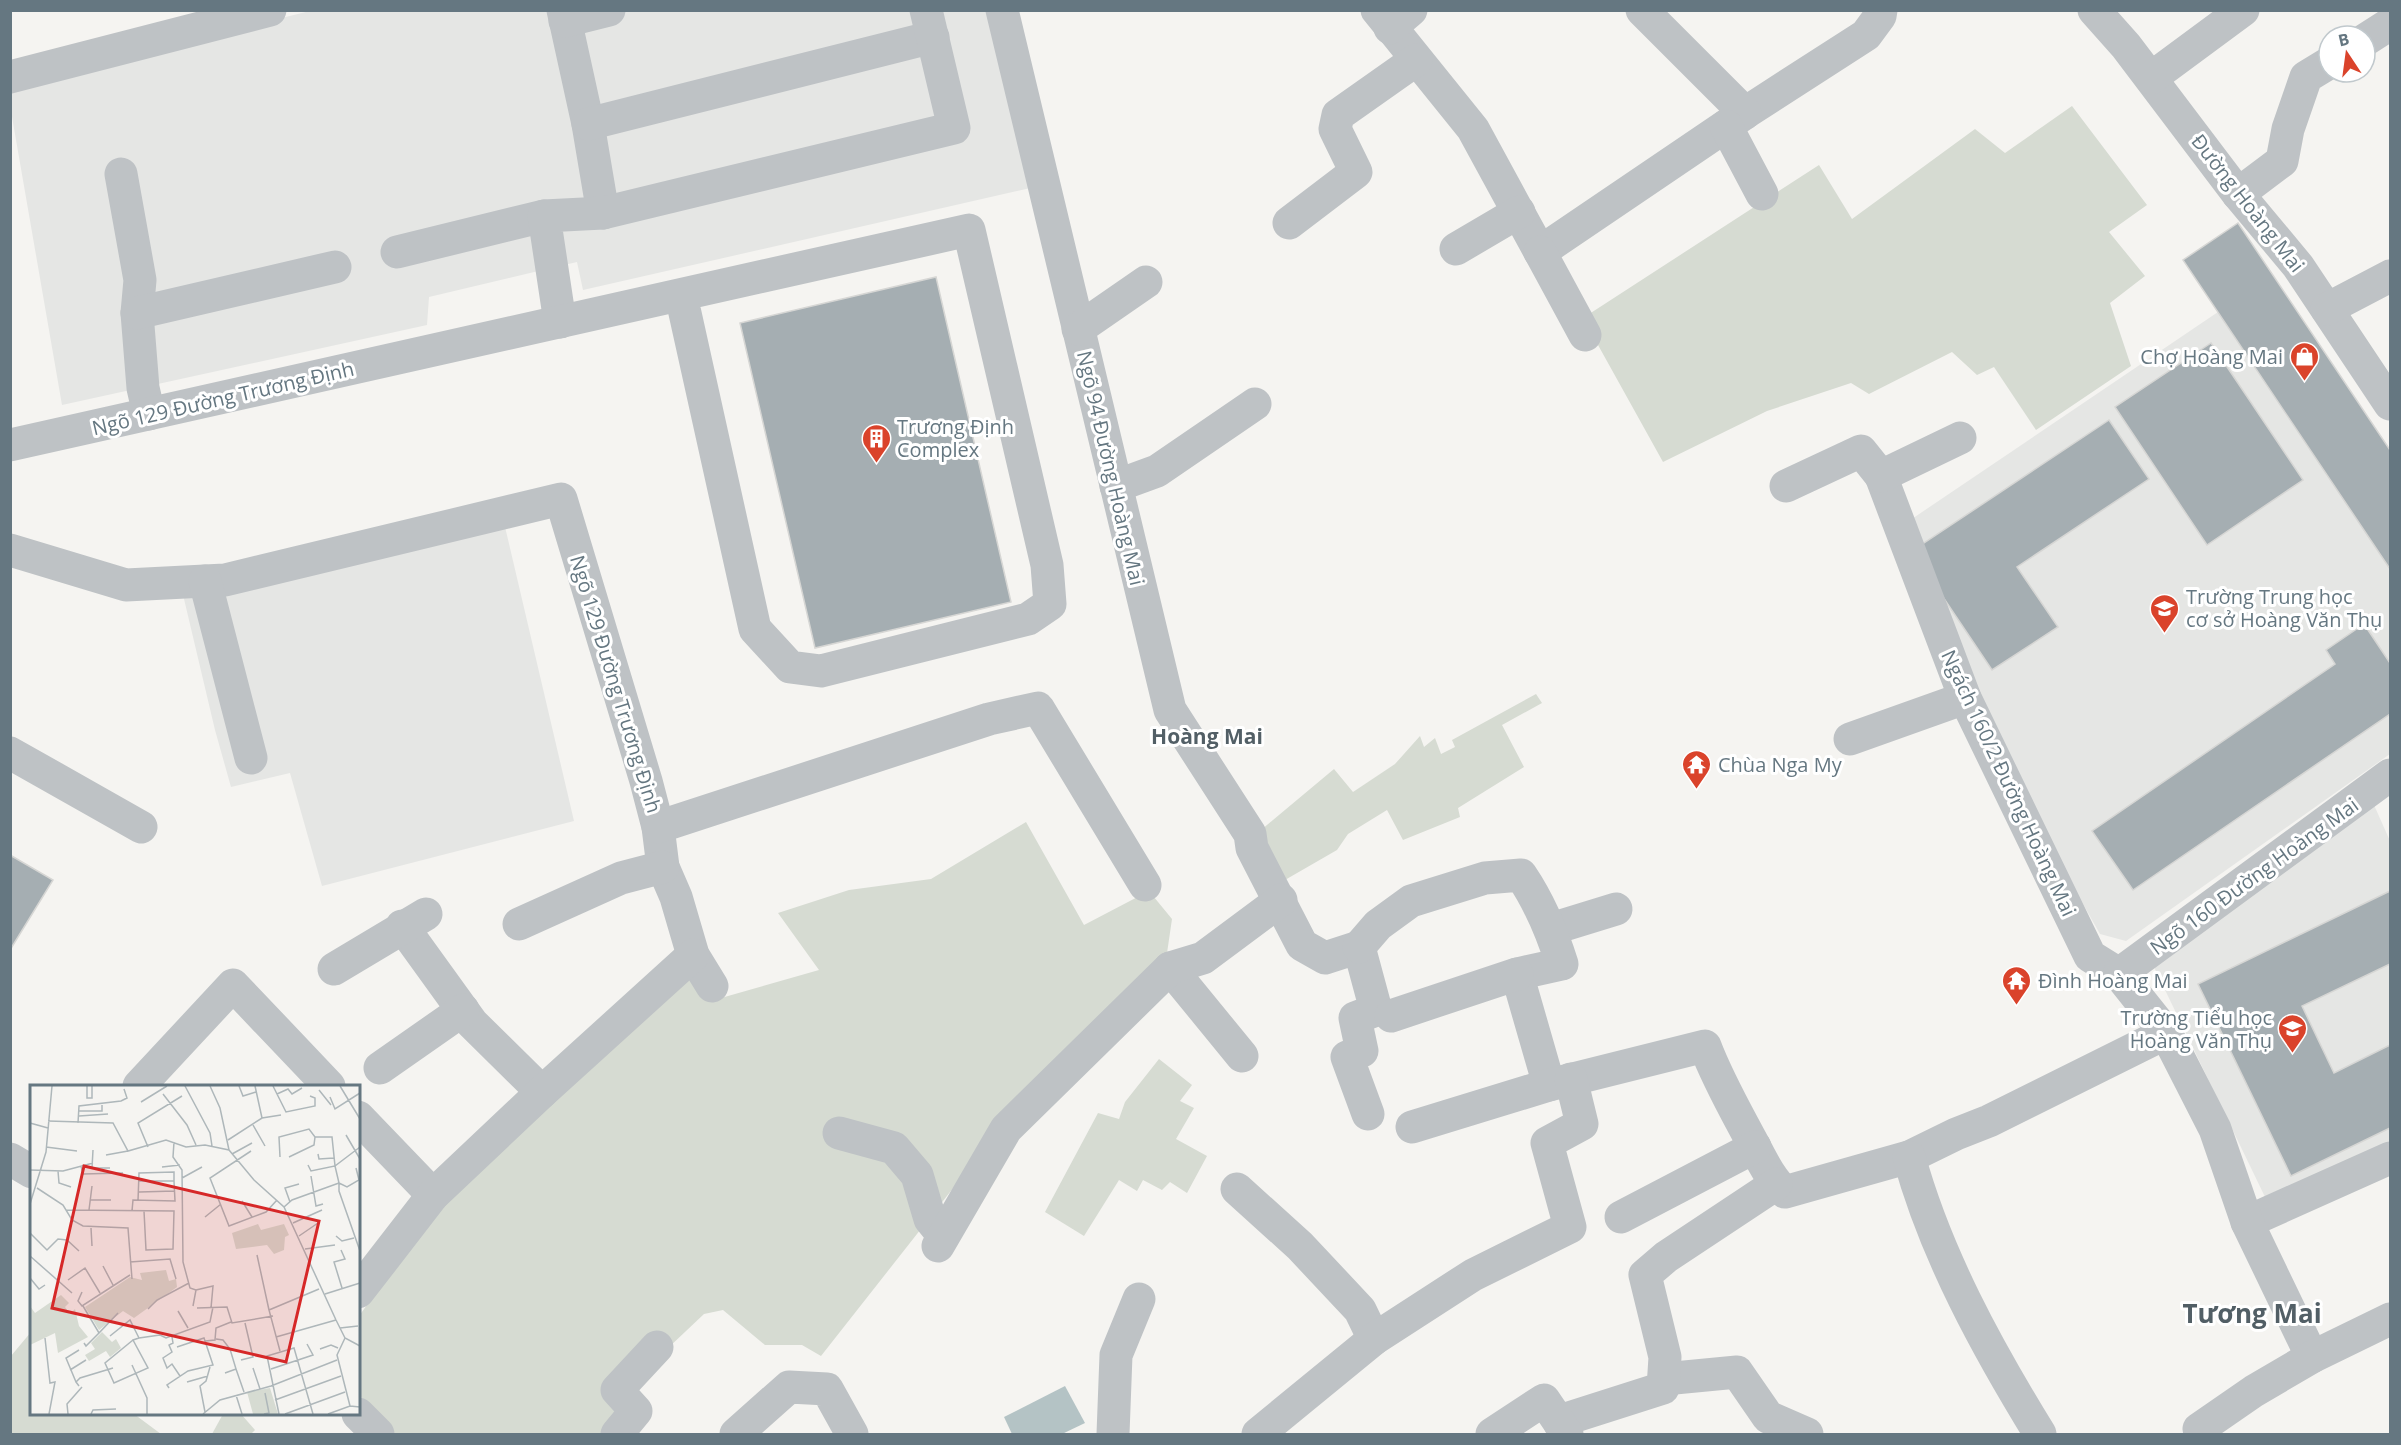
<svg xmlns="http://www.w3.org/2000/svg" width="2401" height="1445" font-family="'Open Sans',sans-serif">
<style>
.built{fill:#e5e6e4}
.green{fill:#d6dbd2}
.water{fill:#b4c3c5}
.building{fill:#a5aeb2;stroke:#d6d6d4;stroke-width:1.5}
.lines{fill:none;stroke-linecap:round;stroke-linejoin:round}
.minor{stroke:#bec2c5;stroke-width:33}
.labels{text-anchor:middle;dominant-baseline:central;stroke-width:6;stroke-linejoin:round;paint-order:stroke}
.street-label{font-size:20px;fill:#657781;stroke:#fff}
.poi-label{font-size:20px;fill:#657781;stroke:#fff;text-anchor:start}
.neighbourhood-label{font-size:21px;font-weight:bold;fill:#525f66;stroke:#fff}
.district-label{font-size:26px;font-weight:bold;fill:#525f66;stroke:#fff}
.inset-road{fill:none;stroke:#aeb7ba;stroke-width:1.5}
.view{fill:#d62828;fill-opacity:0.15;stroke:#d62828;stroke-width:3}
.inset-edge{fill:none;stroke:#657781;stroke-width:3}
</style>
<rect width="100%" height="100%" fill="#f5f4f1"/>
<!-- built -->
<g class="built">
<polygon points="310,11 992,11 1035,187 583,290 577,262 551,268 429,297 427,325 62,405 11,111 10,84"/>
<polygon points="2218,312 2390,569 2390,754 2126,941 2100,934 1967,699 1897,529"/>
<polygon points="502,514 574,821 322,886 290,773 231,787 215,730 180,582"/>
<polygon points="2374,805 2390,841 2390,1144 2266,1199 2152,963"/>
</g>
<!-- green -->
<g class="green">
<polygon points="2072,106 2147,205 2109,232 2145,276 2110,303 2131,366 2036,430 1994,367 1977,375 1952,352 1869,394 1851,383 1767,411 1663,462 1583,318 1819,165 1852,219 1975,129 2005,153"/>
<polygon points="1536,694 1542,703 1502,725 1524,767 1458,808 1460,817 1403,840 1387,810 1348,834 1337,850 1278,884 1261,830 1334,769 1353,792 1395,764 1420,736 1424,747 1435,738 1441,754 1455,747 1452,740"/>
<polygon points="1026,822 1084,925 1149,891 1172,919 1166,960 976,1159 821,1356 802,1345 765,1345 723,1310 704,1314 649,1366 600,1434 395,1434 359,1395 359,1316 440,1204 695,973 721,998 819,970 778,913 849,890 931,879"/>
<polygon points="1159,1059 1192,1085 1180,1101 1194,1108 1176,1139 1207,1156 1187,1193 1170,1182 1162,1190 1143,1180 1137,1191 1119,1180 1084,1236 1045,1212 1098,1113 1119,1119 1125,1102"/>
<polygon points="31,1332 32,1414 134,1414 161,1434 11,1434 11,1356"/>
<polygon points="223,1414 241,1414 255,1430 251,1434 212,1434"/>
</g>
<!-- water -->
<polygon class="water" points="1065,1386 1085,1423 1062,1434 1012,1434 1004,1417"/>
<!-- building -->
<g class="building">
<polygon points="2238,223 2390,450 2390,569 2183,260"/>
<polygon points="936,277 1011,602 815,648 740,323"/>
<polygon points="2211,343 2303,480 2207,545 2115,407"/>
<polygon points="2109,420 2149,479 2017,567 2058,627 1992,670 1912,551"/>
<polygon points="2364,624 2390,663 2390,714 2133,890 2092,831 2335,664 2326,650"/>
<polygon points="10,855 53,880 10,950"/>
<polygon points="2390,891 2390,964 2302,1006 2334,1073 2390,1045 2390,1128 2291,1176 2198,984"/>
</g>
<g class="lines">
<!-- minor -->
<g class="minor">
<polyline points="563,10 588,124 603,213"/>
<polyline points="1002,10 1170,710 1250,834 1252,848 1302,945 1325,958 1359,947 1376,1010 1355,1018 1362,1051 1347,1057 1368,1114"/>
<polyline points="1377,10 1473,129 1540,252 1745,113 1866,35 1880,16 1881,10"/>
<polyline points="1642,10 1745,113"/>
<polyline points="2094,10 2126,46 2238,194 2298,266 2390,404"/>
<polyline points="565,21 609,10"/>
<polyline points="1390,28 1411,10"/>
<polyline points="2365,40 2390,24"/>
<polyline points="10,77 270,10"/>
<polyline points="2151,78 2243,10"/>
<polyline points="588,124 933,37"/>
<polyline points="1726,126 1762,194"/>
<polyline points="121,174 140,280 137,313 143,388 149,414"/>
<polyline points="2238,194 2282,161 2288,129 2306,77 2329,63"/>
<polyline points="1289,223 1356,172 1335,129 1338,115 1416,60"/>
<polyline points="1456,249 1519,212"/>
<polyline points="397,252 544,216"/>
<polyline points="1540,252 1585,335"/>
<polyline points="2327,309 2390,276"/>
<polyline points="137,313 335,267"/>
<polyline points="560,322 544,216 603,213 954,128 926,10"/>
<polyline points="1078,329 1146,282"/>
<polyline points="10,445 969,230 1047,565 1050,604 1028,619 821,671 790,667 755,629 681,295"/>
<polyline points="1881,476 1965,698 2090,956 2119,974"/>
<polyline points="1116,486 1157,471 1255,404"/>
<polyline points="1786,486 1861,451 1881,476 1960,438"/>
<polyline points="10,550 126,585 225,580 561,499 646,781 658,827 663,867 676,897 693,955 712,986"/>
<polyline points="205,581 251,758"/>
<polyline points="1850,739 1965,698"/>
<polyline points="10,753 141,827"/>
<polyline points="658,827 989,719 1038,708 1145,885"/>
<polyline points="519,924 621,878 663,867"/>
<polyline points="402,926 472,1023 542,1092"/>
<polyline points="1551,929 1616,909"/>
<path d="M1359,947L1378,925L1411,901L1485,878L1521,875C1540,903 1552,932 1562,964L1517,974L1549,1085"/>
<polyline points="1170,968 1242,1056"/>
<polyline points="334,969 426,914"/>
<polyline points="1391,1016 1517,974"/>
<polyline points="380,1068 463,1010"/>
<polyline points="139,1086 233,985 329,1086"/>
<polyline points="358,1117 433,1195"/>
<path d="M1412,1127L1549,1085L1705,1046C1717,1078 1734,1108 1750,1138C1760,1156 1769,1178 1785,1192L1909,1157L1956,1134L1989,1121L2166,1033"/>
<polyline points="839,1133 894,1148 917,1175 930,1219 943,1235"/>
<path d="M1909,1157C1936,1255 1987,1348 2040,1434"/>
<polyline points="10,1159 32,1172"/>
<polyline points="1237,1189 1300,1246 1360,1310 1374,1339"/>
<polyline points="1621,1217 1755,1147"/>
<polyline points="2247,1222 2390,1158"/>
<polyline points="938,1246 1006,1129 1170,968 1203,958 1281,900"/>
<polyline points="358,1292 433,1195 542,1092 693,955"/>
<polyline points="2312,1357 2247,1222 2215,1129 2166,1033 2119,974 2390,775"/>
<polyline points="1664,1379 1737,1372 1768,1417 1807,1434"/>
<polyline points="358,1414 378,1434"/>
<polyline points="1560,1424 1569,1418 1663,1388 1665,1357 1645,1275 1666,1257 1776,1184"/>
<polyline points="617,1434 636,1411 617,1390 657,1347"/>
<polyline points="736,1434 789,1387 827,1389 852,1434"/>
<polyline points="1113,1434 1116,1355 1139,1299"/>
<polyline points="1258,1434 1374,1339 1473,1275 1570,1227 1547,1143 1582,1124 1571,1079"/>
<polyline points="1492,1434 1544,1400 1567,1434"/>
<polyline points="2202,1434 2199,1429 2254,1391 2312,1357 2390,1319"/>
</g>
</g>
<!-- icons -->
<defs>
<symbol id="shop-pin" viewBox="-11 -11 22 30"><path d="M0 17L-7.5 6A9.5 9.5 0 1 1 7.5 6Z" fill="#da432b" stroke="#fff"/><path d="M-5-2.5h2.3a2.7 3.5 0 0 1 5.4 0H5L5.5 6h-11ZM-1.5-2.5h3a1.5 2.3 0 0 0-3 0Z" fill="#fff"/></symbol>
<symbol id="building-pin" viewBox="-11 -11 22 30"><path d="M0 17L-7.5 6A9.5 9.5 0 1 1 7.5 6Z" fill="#da432b" stroke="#fff"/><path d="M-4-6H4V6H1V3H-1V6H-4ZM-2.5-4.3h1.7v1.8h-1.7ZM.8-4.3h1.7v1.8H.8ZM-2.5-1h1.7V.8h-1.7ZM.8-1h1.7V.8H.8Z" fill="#fff"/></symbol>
<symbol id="school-pin" viewBox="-11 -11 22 30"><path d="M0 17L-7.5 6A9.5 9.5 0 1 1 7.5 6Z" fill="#da432b" stroke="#fff"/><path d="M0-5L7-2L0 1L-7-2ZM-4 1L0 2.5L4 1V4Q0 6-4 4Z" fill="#fff"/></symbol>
<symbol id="temple-pin" viewBox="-11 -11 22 30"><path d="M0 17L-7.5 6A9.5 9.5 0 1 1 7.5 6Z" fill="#da432b" stroke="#fff"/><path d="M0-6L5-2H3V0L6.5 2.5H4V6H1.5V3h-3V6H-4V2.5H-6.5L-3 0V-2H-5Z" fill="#fff"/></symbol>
</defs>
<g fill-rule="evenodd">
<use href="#shop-pin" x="2288" y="340" width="33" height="45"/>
<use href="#building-pin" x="860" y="422" width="33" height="45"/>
<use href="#school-pin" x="2148" y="592" width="33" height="45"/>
<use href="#temple-pin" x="1680" y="748" width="33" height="45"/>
<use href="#temple-pin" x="2000" y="964" width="33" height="45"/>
<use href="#school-pin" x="2276" y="1012" width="33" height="45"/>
</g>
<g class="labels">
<!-- street labels -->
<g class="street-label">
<text transform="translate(2248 203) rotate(52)">Đường Hoàng Mai</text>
<text transform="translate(223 398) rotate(-13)">Ngõ 129 Đường Trương Định</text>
<text transform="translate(1111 468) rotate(77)">Ngõ 94 Đường Hoàng Mai</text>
<text transform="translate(616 684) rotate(73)">Ngõ 129 Đường Trương Định</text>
<text transform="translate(2009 783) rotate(65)">Ngách 160/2 Đường Hoàng Mai</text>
<text transform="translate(2254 876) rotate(-36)">Ngõ 160 Đường Hoàng Mai</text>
</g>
<!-- poi labels -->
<g class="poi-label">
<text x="2283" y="356" text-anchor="end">Chợ Hoàng Mai</text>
<text x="897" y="426">Trương Định<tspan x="897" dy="23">Complex</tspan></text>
<text x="2186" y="596">Trường Trung học<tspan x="2186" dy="23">cơ sở Hoàng Văn Thụ</tspan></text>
<text x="1718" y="764">Chùa Nga My</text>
<text x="2038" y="980">Đình Hoàng Mai</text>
<text x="2272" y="1017" text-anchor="end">Trường Tiểu học<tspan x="2272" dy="23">Hoàng Văn Thụ</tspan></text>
</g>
<!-- neighbourhood labels -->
<g class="neighbourhood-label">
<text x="1207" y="736">Hoàng Mai</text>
</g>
<!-- district labels -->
<g class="district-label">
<text x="2252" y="1313">Tương Mai</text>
</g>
</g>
<!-- overview -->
<g transform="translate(30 1085)">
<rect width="330" height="330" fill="#f5f4f1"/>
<path d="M228,139L231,145L254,139L259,150L255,152L254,165L244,169L237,160L206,164L202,148ZM136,185L139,196L146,194L147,202L104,233L93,226L69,245L55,222L100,192L112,195L110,188ZM31,210L39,218L35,222L40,229L45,224L49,241L58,252L28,268L25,248L0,260V221L5,228ZM72,247L82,257L86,254L91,263L80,272L76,266L59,276L55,270L65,264L61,258ZM240,303L248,329H223L217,307Z" fill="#d6dbd2"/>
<path class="inset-road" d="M57,1V13H62V1M155,1L180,48L182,61M180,1L190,23L199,65M209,1L213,11L226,7M225,1L232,33M243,1L256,27L285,21V13L280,11M310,1L330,34M289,5L301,20M133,9L157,40L166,60M247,9L258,4L262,9L272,3M300,12L305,24L330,8M111,17L137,1M49,26H72V20M49,31L78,29M18,36L83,38L98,66L136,55L156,62L175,60L199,65L224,95L254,122L306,235L315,253L330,261M0,38L18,43M48,38L49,21L91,16L97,13L94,4M223,40L235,61M316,50L330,74M198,55L232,33L251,30M144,57L143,72L152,85L153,177L160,203L166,205L163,221M16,62L47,66M118,62L108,38L152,11M63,65L62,83H80M221,66L180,93L199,141L236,127L247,115M202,69L222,58M288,69L289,74L304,73M76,70L98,66M250,72L249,52L279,44L285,52H302L305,81L281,86L278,80M259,72L284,60L285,52M51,81L53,89L93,88M132,82L150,80M326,83L329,95L317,102L309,98V106L330,166M0,85L33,86L63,78M28,86L29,98L41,102M281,91L286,121L293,119M152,93L172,82M7,103L33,120L42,135L53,141L98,143L102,194M109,107L145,106M60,115H81M108,116L109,88L144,87V96M212,116L222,132M260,117L255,103L269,99M0,119L16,67L22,1M254,122L262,115L309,98L305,81L330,62M36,125L144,126L143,164L116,165L114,126M59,125L62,101M102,126L103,115L145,116L144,96H109M175,132L191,119M263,138L292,125M61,143L62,161M0,148L17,165L28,154L37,155L49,166M269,151L288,138M306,151L312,156L324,153M275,164L305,160M311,165L315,174L304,177L312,203M227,170L239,225M0,171L42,208M100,177L140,174L146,194M73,181L83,200M0,193L9,204L15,200M38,195L55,183L70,208M166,205L183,201L181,223M52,207L48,216L52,221L100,190M295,209L330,198M53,221L69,248L88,228M167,223L197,222L202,238L243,231M118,224L127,215L159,198M148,226L158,243M310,243L328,241M130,250L136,253L180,237L183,222M80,251L100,235L109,253M142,252L143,258L139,260L142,267L133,273L137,283L142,279L150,291M246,252L306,235M15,253L20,298L25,297L19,329M109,253L130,250M315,253L307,270L320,321M186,254L193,255L200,264L206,284M103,255L75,278L84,298L118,283L103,255L109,253M175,256L185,255L186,243L201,237M54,258L56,261L69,248M290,264L301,260L308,263M250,266L239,225L289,204M211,275L223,272L215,238M102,280L117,313V329M223,283L230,304M241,284L283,270L277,259M40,285L56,275M195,288L206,284L214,307M46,297L36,273L49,265M157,297L178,291M49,301L46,297L50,293L83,283M139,303L137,300L158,286L183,280L174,253L147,262M206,310L212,329M245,315L311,291M175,327L170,301L176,296L180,282M38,329L37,319L52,302M61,329L63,325L86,324M173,329L190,315L241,301L307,275M234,329L239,328L235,308M249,329L237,271L264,263L283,329M255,329L315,307M298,329L320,321L330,322"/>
<path class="view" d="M54,81L289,136L256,277L22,223Z"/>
<rect width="330" height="330" class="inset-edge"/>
</g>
<!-- border -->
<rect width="2401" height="1445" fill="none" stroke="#657781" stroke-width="24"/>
<!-- north arrow -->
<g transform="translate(2347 54) rotate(347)"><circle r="28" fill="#ffffff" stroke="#c1c9cd" stroke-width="1.5"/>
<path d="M0-4.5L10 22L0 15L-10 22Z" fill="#da432b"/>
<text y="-9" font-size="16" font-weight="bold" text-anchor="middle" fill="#657781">B</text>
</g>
</svg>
